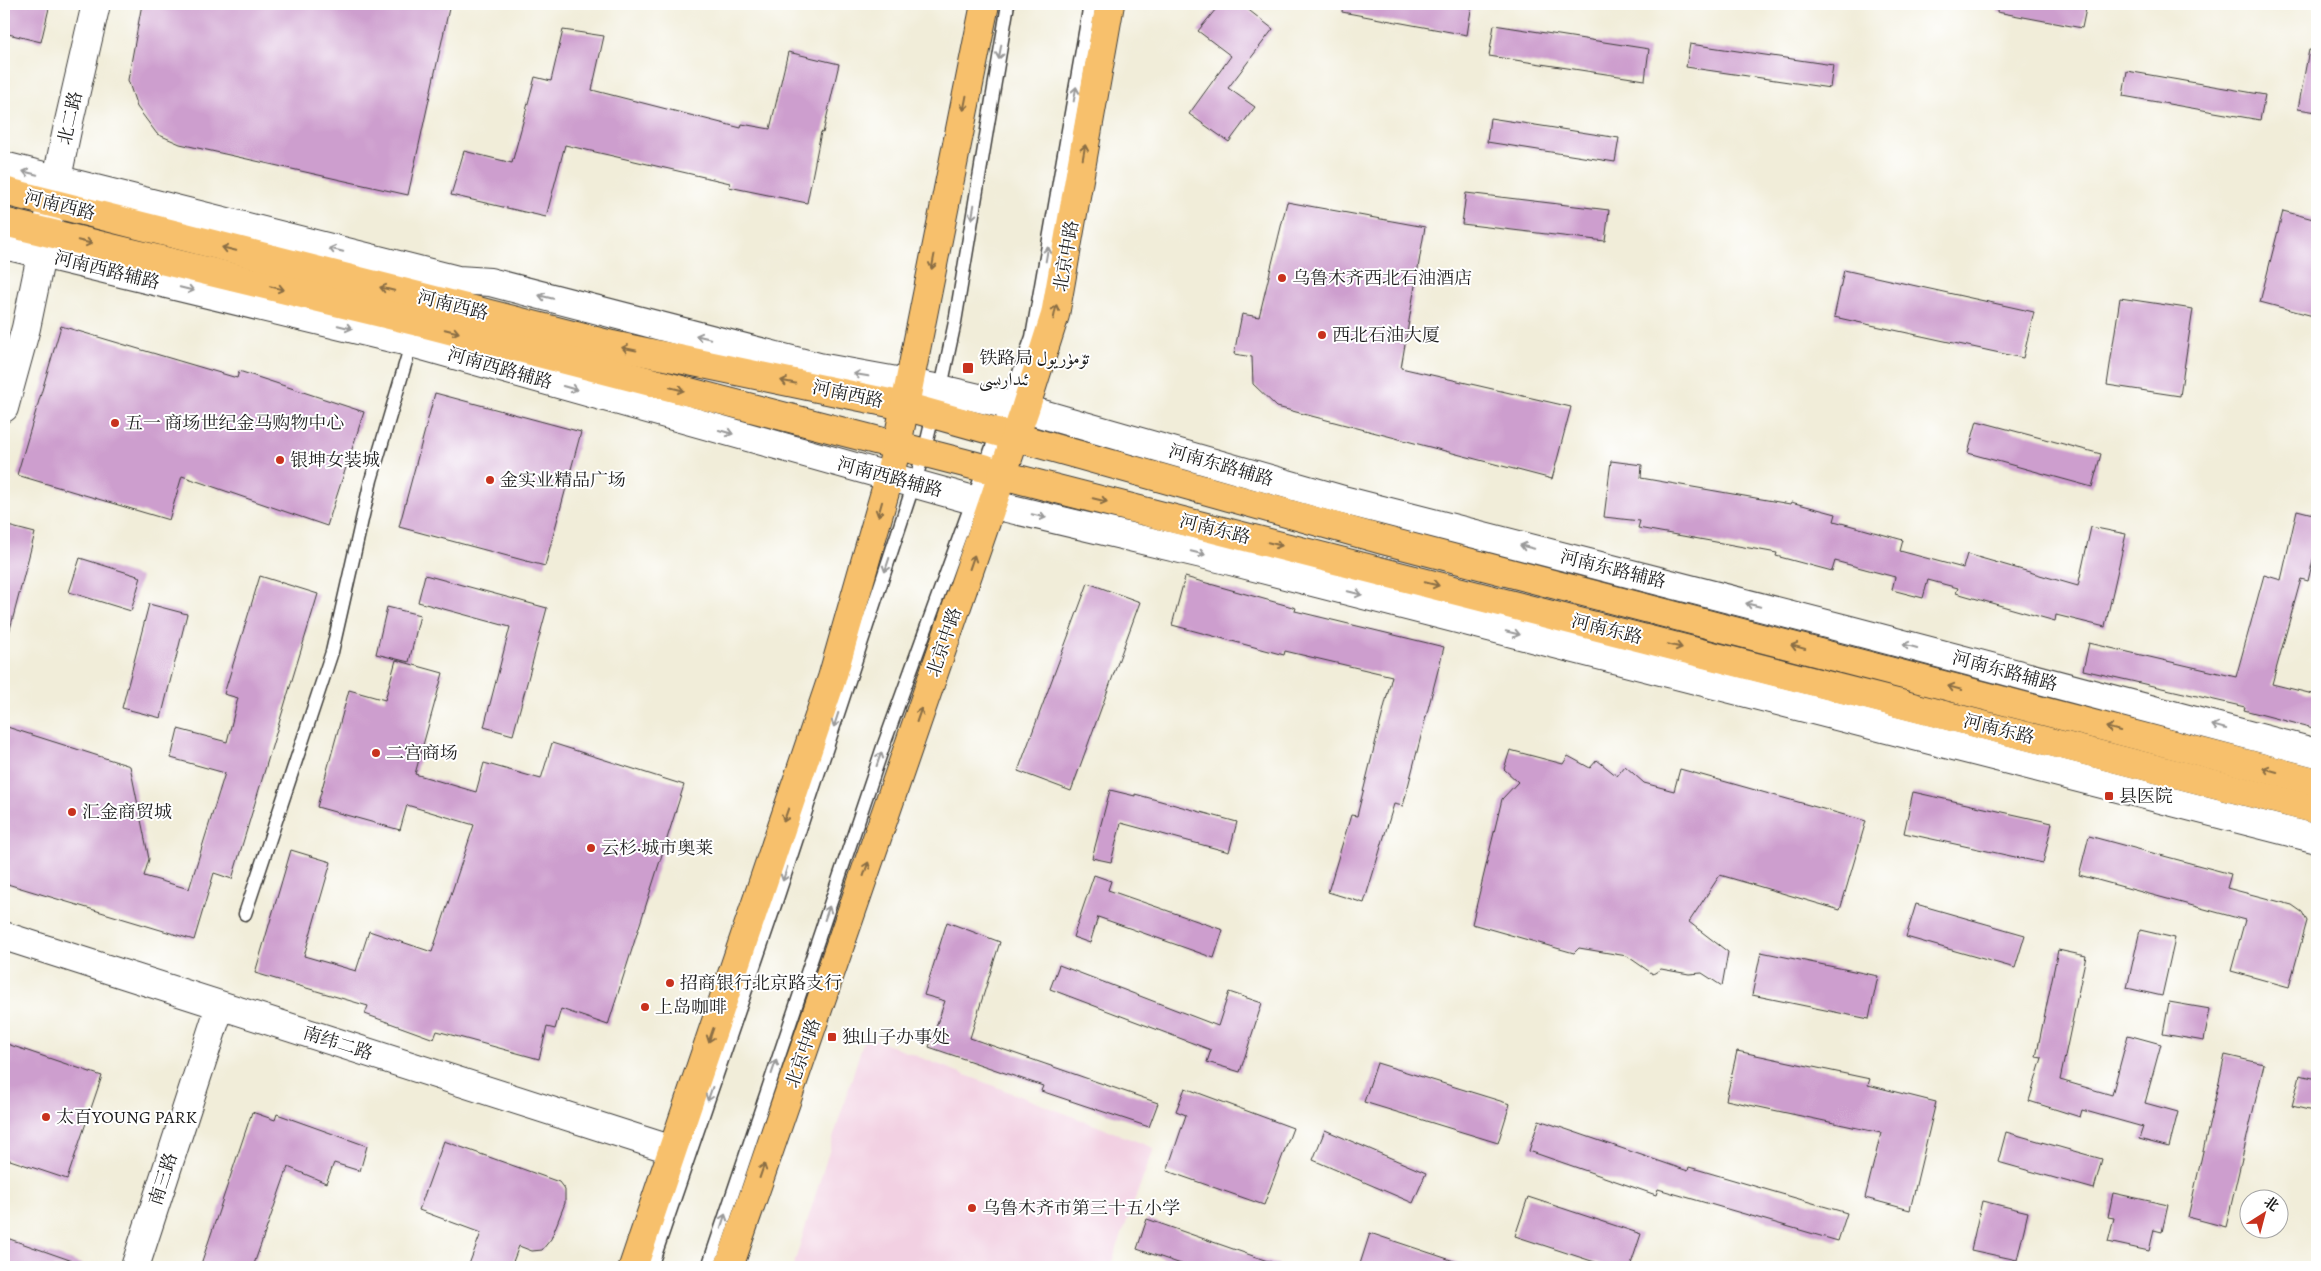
<svg xmlns="http://www.w3.org/2000/svg" width="2321" height="1271" font-family="Alegreya,Amiri,'Noto Serif SC',serif">
<style>
.built{fill:#f2d0e2}
.building{fill:#cd9ece}
.lines{fill:none;stroke-linecap:round;stroke-linejoin:round}
.service-casing{stroke:#3c3b38;stroke-width:15}
.tertiary-casing{stroke:#3c3b38;stroke-width:30}
.primary-casing{stroke:#3c3b38;stroke-width:30}
.service{stroke:#fff;stroke-width:12}
.tertiary{stroke:#fff;stroke-width:28}
.primary{stroke:#f7c06c;stroke-width:28}
.oneway{stroke:#999}
.oneway2{stroke:#8a6e44}
.poi-dot{fill:#c8321e;stroke:#fff;stroke-width:2}
.labels{text-anchor:middle;dominant-baseline:central;stroke-width:4;stroke-linejoin:round;paint-order:stroke}
.street-label{font-size:18px;fill:#1c1c1c;stroke:#fff}
.poi-label{font-size:18px;fill:#1c1c1c;stroke:#fff;text-anchor:start}
</style>
<rect width="100%" height="100%" fill="#fff"/>
<filter id="ink" filterUnits="userSpaceOnUse"><feTurbulence type="fractalNoise" baseFrequency=".02" numOctaves="2"/><feDisplacementMap in="SourceGraphic" scale="10" xChannelSelector="R" yChannelSelector="G"/><feConvolveMatrix kernelMatrix="1 2 1 2 8 2 1 2 1" color-interpolation-filters="sRGB"/></filter>
<filter id="wash" filterUnits="userSpaceOnUse"><feTurbulence type="fractalNoise" baseFrequency=".0096" numOctaves="4" result="noise"/><feDisplacementMap in="SourceGraphic" scale="20" xChannelSelector="R" yChannelSelector="G"/><feGaussianBlur stdDeviation="1.12" result="paint"/><feColorMatrix in="noise" values="0 0 0 0 0 0 0 0 0 0 0 0 0 0 0 0 0 1.4 0 .05"/><feComposite in="paint" operator="in"/></filter>
<g filter="url(#wash)">
<rect width="100%" height="100%" fill="#f1edd9"/>
<!-- built -->
<polygon class="built" points="865,1036 1154,1148 1110,1267 793,1267"/>
<g id="blocks">
<!-- building -->
<g class="building">
<polygon points="4,4 50,4 41,42 4,33"/>
<polygon points="142,4 450,4 408,195 180,144 157,134 137,107 128,80"/>
<polygon points="1220,4 1241,4 1273,29 1228,88 1255,107 1229,142 1189,114 1231,56 1198,31"/>
<polygon points="1343,4 1472,4 1467,35 1342,12"/>
<polygon points="1998,4 2087,4 2082,28 1997,12"/>
<polygon points="1494,25 1649,49 1645,80 1489,56"/>
<polygon points="563,30 604,36 592,90 741,128 742,124 770,129 788,52 839,64 823,133 821,132 807,203 729,187 730,183 565,145 546,217 451,195 464,151 512,163 535,77 551,81"/>
<polygon points="1690,44 1833,65 1830,88 1686,67"/>
<polygon points="2309,50 2317,51 2317,112 2298,109"/>
<polygon points="2127,71 2265,95 2260,120 2123,96"/>
<polygon points="1490,118 1619,138 1615,162 1487,142"/>
<polygon points="1466,193 1609,210 1605,241 1462,224"/>
<polygon points="1287,202 1425,227 1401,368 1571,407 1552,479 1277,407 1253,384 1252,357 1234,354 1242,314 1259,317"/>
<polygon points="2283,211 2317,220 2317,317 2260,302"/>
<polygon points="1844,270 2034,312 2023,358 1834,317"/>
<polygon points="2120,298 2193,309 2180,396 2107,385"/>
<polygon points="61,326 237,378 239,371 364,412 327,526 182,476 169,520 17,475"/>
<polygon points="435,393 581,432 545,566 399,527"/>
<polygon points="1977,421 2101,454 2092,487 1968,453"/>
<polygon points="1611,461 1642,465 1641,478 1790,504 1791,502 1836,514 1834,521 1903,540 1900,551 1963,568 1967,554 2078,586 2091,527 2126,534 2105,627 2056,615 2055,621 1956,593 1958,588 1928,580 1923,598 1892,590 1895,577 1835,561 1832,571 1776,556 1777,553 1638,528 1640,521 1604,517"/>
<polygon points="2297,510 2317,515 2317,543 2308,581 2301,579 2272,684 2317,695 2317,729 2244,710 2245,707 2083,670 2089,643 2236,677 2264,575 2281,580"/>
<polygon points="4,525 35,533 9,633 4,632"/>
<polygon points="80,558 141,577 131,611 69,592"/>
<polygon points="425,575 547,608 513,735 484,727 510,627 418,602"/>
<polygon points="260,576 318,594 232,879 214,873 194,940 4,883 4,726 130,766 149,859 144,876 189,889 225,773 171,758 178,729 227,742 238,698 224,694"/>
<polygon points="1185,577 1296,608 1295,611 1444,647 1403,806 1394,804 1364,903 1328,892 1351,815 1357,816 1392,676 1285,651 1284,655 1172,625"/>
<polygon points="1088,583 1140,602 1071,791 1018,771"/>
<polygon points="149,604 187,614 161,718 122,708"/>
<polygon points="387,607 420,615 409,662 376,654"/>
<polygon points="396,660 443,673 415,774 476,792 484,763 541,779 552,743 684,785 608,1025 561,1009 555,1029 547,1027 539,1059 437,1031 434,1039 365,1014 368,1006 255,973 291,850 331,862 304,956 356,971 369,931 432,952 474,825 407,805 400,830 317,807 349,690 385,700"/>
<polygon points="1510,750 1563,764 1568,756 1590,768 1597,760 1617,776 1625,766 1644,783 1674,791 1680,769 1866,821 1840,910 1720,875 1689,922 1728,952 1722,986 1702,973 1689,974 1661,969 1653,974 1627,956 1579,948 1574,953 1472,924 1502,799 1518,782 1504,769"/>
<polygon points="1110,790 1135,796 1135,794 1237,822 1229,852 1121,823 1111,862 1092,858"/>
<polygon points="1913,792 2052,823 2043,863 1904,833"/>
<polygon points="2089,836 2231,874 2227,888 2292,905 2302,912 2307,921 2289,987 2231,971 2245,920 2079,875"/>
<polygon points="1094,875 1111,881 1108,890 1223,930 1214,958 1098,917 1090,943 1073,937"/>
<polygon points="1916,904 2025,935 2015,968 1906,937"/>
<polygon points="947,922 1000,942 970,1038 1158,1103 1149,1127 1041,1091 1043,1086 929,1047 945,1001 924,995"/>
<polygon points="2140,930 2175,938 2162,996 2127,988"/>
<polygon points="2058,950 2086,956 2060,1080 2112,1095 2128,1035 2161,1044 2145,1103 2178,1112 2169,1147 2139,1139 2143,1127 2082,1110 2080,1117 2029,1101 2042,1058 2036,1057"/>
<polygon points="1761,952 1878,976 1869,1019 1752,995"/>
<polygon points="1059,965 1218,1026 1229,992 1262,1003 1240,1072 1207,1062 1211,1050 1050,989"/>
<polygon points="2169,1002 2210,1009 2204,1041 2163,1034"/>
<polygon points="4,1043 102,1076 67,1179 4,1158"/>
<polygon points="1737,1051 1870,1079 1868,1085 1936,1102 1910,1210 1865,1198 1881,1133 1726,1100"/>
<polygon points="2225,1055 2264,1064 2226,1227 2188,1217"/>
<polygon points="1377,1063 1510,1104 1498,1143 1364,1102"/>
<polygon points="2300,1075 2317,1079 2317,1112 2292,1106"/>
<polygon points="1185,1088 1293,1128 1264,1205 1167,1171 1186,1115 1176,1111"/>
<polygon points="252,1112 275,1120 277,1114 367,1146 360,1171 334,1163 326,1183 288,1167 253,1267 200,1267"/>
<polygon points="1539,1120 1688,1171 1689,1167 1847,1213 1838,1241 1658,1189 1656,1195 1529,1151"/>
<polygon points="1325,1130 1426,1173 1413,1203 1313,1160"/>
<polygon points="2006,1132 2102,1159 2094,1189 1998,1162"/>
<polygon points="444,1141 559,1182 565,1190 565,1203 551,1239 542,1250 532,1251 519,1246 511,1267 468,1267 481,1233 419,1210"/>
<polygon points="2113,1193 2168,1205 2162,1232 2154,1230 2149,1251 2108,1242 2114,1218 2108,1217"/>
<polygon points="1528,1197 1641,1234 1630,1267 1610,1267 1515,1236"/>
<polygon points="1982,1201 2028,1212 2017,1260 1971,1250"/>
<polygon points="1147,1219 1279,1265 1278,1267 1190,1267 1137,1249"/>
<polygon points="1370,1233 1463,1264 1462,1267 1369,1267 1360,1264"/>
<polygon points="4,1237 84,1265 84,1267 4,1267"/>
</g>
</g>
</g>
<g filter="url(#ink)">
<use href="#blocks" fill-opacity="0" stroke="#3c3b38" stroke-width="1"/>
<g class="lines">
<defs>
<g id="service">
<polyline points="940,392 955,322 1008,4"/>
<polyline points="245,914 332,652 371,480 412,341"/>
<polyline points="651,1267 773,911 924,453 934,411"/>
<polyline points="708,1267 883,747 1032,337 1090,4"/>
</g>
<g id="tertiary">
<polyline points="4,166 458,280 490,282 819,367 941,389 1025,409 1343,500 1850,630 2317,753"/>
<polyline points="4,245 412,343 973,500 1223,559 2317,839"/>
<polyline points="4,408 26,328 67,130 96,4"/>
<polyline points="4,936 673,1150"/>
<polyline points="135,1267 220,1006"/>
</g>
<g id="primary">
<polyline points="4,191 612,345 904,406 1383,540 2317,782"/>
<polyline points="4,222 418,322 984,468 1002,475 2317,810"/>
<polyline points="633,1267 832,678 889,478 897,445 985,4"/>
<polyline points="729,1267 1025,409 1055,315 1110,4"/>
</g>
</defs>
<!-- service casing -->
<use href="#service" class="service-casing"/>
<!-- tertiary casing -->
<use href="#tertiary" class="tertiary-casing"/>
<!-- primary casing -->
<use href="#primary" class="primary-casing"/>
<!-- service -->
<use href="#service" class="service"/>
<!-- tertiary -->
<use href="#tertiary" class="tertiary"/>
<!-- primary -->
<use href="#primary" class="primary"/>
</g>
<!-- one-way arrows -->
<defs><path id="oneway-shaft" d="M-6 0H5M1.5-3L5.5 0L1.5 3" fill="none" stroke-width="1.6" stroke-linecap="round" stroke-linejoin="round" transform="scale(1.25)"/></defs>
<g class="oneway">
<use href="#oneway-shaft" transform="translate(1000 52) rotate(100)"/>
<use href="#oneway-shaft" transform="translate(1075 94) rotate(-80)"/>
<use href="#oneway-shaft" transform="translate(30 173) rotate(-166)"/>
<use href="#oneway-shaft" transform="translate(973 212) rotate(100)"/>
<use href="#oneway-shaft" transform="translate(336 250) rotate(-166)"/>
<use href="#oneway-shaft" transform="translate(1047 254) rotate(-80)"/>
<use href="#oneway-shaft" transform="translate(187 289) rotate(14)"/>
<use href="#oneway-shaft" transform="translate(546 297) rotate(-166)"/>
<use href="#oneway-shaft" transform="translate(345 327) rotate(14)"/>
<use href="#oneway-shaft" transform="translate(703 337) rotate(-166)"/>
<use href="#oneway-shaft" transform="translate(861 375) rotate(-170)"/>
<use href="#oneway-shaft" transform="translate(570 388) rotate(16)"/>
<use href="#oneway-shaft" transform="translate(726 432) rotate(16)"/>
<use href="#oneway-shaft" transform="translate(1039 516) rotate(13)"/>
<use href="#oneway-shaft" transform="translate(1527 547) rotate(-166)"/>
<use href="#oneway-shaft" transform="translate(1198 553) rotate(13)"/>
<use href="#oneway-shaft" transform="translate(887 565) rotate(108)"/>
<use href="#oneway-shaft" transform="translate(1355 593) rotate(14)"/>
<use href="#oneway-shaft" transform="translate(1753 605) rotate(-166)"/>
<use href="#oneway-shaft" transform="translate(1513 633) rotate(14)"/>
<use href="#oneway-shaft" transform="translate(1910 646) rotate(-165)"/>
<use href="#oneway-shaft" transform="translate(836 720) rotate(108)"/>
<use href="#oneway-shaft" transform="translate(2219 727) rotate(-165)"/>
<use href="#oneway-shaft" transform="translate(879 759) rotate(-71)"/>
<use href="#oneway-shaft" transform="translate(785 874) rotate(108)"/>
<use href="#oneway-shaft" transform="translate(827 913) rotate(-71)"/>
<use href="#oneway-shaft" transform="translate(774 1067) rotate(-71)"/>
<use href="#oneway-shaft" transform="translate(710 1094) rotate(109)"/>
<use href="#oneway-shaft" transform="translate(723 1221) rotate(-72)"/>
</g>
<g class="oneway2">
<use href="#oneway-shaft" transform="translate(965 103) rotate(101)"/>
<use href="#oneway-shaft" transform="translate(1084 152) rotate(-80)"/>
<use href="#oneway-shaft" transform="translate(85 242) rotate(14)"/>
<use href="#oneway-shaft" transform="translate(229 249) rotate(-166)"/>
<use href="#oneway-shaft" transform="translate(933 262) rotate(101)"/>
<use href="#oneway-shaft" transform="translate(277 288) rotate(14)"/>
<use href="#oneway-shaft" transform="translate(387 289) rotate(-166)"/>
<use href="#oneway-shaft" transform="translate(1055 312) rotate(-78)"/>
<use href="#oneway-shaft" transform="translate(452 331) rotate(14)"/>
<use href="#oneway-shaft" transform="translate(629 349) rotate(-168)"/>
<use href="#oneway-shaft" transform="translate(788 382) rotate(-168)"/>
<use href="#oneway-shaft" transform="translate(677 389) rotate(14)"/>
<use href="#oneway-shaft" transform="translate(1100 500) rotate(14)"/>
<use href="#oneway-shaft" transform="translate(880 509) rotate(106)"/>
<use href="#oneway-shaft" transform="translate(1275 544) rotate(14)"/>
<use href="#oneway-shaft" transform="translate(972 562) rotate(-71)"/>
<use href="#oneway-shaft" transform="translate(1432 584) rotate(14)"/>
<use href="#oneway-shaft" transform="translate(1675 646) rotate(14)"/>
<use href="#oneway-shaft" transform="translate(1798 647) rotate(-165)"/>
<use href="#oneway-shaft" transform="translate(1955 688) rotate(-165)"/>
<use href="#oneway-shaft" transform="translate(919 715) rotate(-71)"/>
<use href="#oneway-shaft" transform="translate(2113 729) rotate(-165)"/>
<use href="#oneway-shaft" transform="translate(2270 770) rotate(-165)"/>
<use href="#oneway-shaft" transform="translate(786 815) rotate(109)"/>
<use href="#oneway-shaft" transform="translate(866 869) rotate(-71)"/>
<use href="#oneway-shaft" transform="translate(711 1035) rotate(109)"/>
<use href="#oneway-shaft" transform="translate(762 1171) rotate(-71)"/>
</g>
</g>
<!-- markers -->
<g class="poi-dot">
<circle cx="1282" cy="278" r="5"/>
<circle cx="1322" cy="335" r="5"/>
<rect x="962" y="362" width="12" height="12" rx="2.5"/>
<circle cx="115" cy="423" r="5"/>
<circle cx="280" cy="460" r="5"/>
<circle cx="490" cy="480" r="5"/>
<circle cx="376" cy="753" r="5"/>
<rect x="2104" y="791" width="10" height="10" rx="2.5"/>
<circle cx="72" cy="812" r="5"/>
<circle cx="591" cy="848" r="5"/>
<circle cx="670" cy="983" r="5"/>
<circle cx="645" cy="1007" r="5"/>
<rect x="827" y="1032" width="10" height="10" rx="2.5"/>
<circle cx="46" cy="1117" r="5"/>
<circle cx="972" cy="1208" r="5"/>
</g>
<g class="labels">
<!-- street labels -->
<g class="street-label">
<text transform="translate(70 118) rotate(-77)">北二路</text>
<text transform="translate(60 205) rotate(14)">河南西路</text>
<text transform="translate(1066 256) rotate(-80)">北京中路</text>
<text transform="translate(107 270) rotate(14)">河南西路辅路</text>
<text transform="translate(453 305) rotate(14)">河南西路</text>
<text transform="translate(500 368) rotate(16)">河南西路辅路</text>
<text transform="translate(848 394) rotate(12)">河南西路</text>
<text transform="translate(1221 465) rotate(16)">河南东路辅路</text>
<text transform="translate(890 477) rotate(15)">河南西路辅路</text>
<text transform="translate(1215 529) rotate(14)">河南东路</text>
<text transform="translate(1613 569) rotate(14)">河南东路辅路</text>
<text transform="translate(1607 629) rotate(14)">河南东路</text>
<text transform="translate(944 642) rotate(-71)">北京中路</text>
<text transform="translate(2005 671) rotate(15)">河南东路辅路</text>
<text transform="translate(1999 729) rotate(14)">河南东路</text>
<text transform="translate(338 1043) rotate(18)">南纬二路</text>
<text transform="translate(803 1053) rotate(-71)">北京中路</text>
<text transform="translate(163 1179) rotate(-72)">南三路</text>
</g>
<!-- poi labels -->
<g class="poi-label">
<text x="1292" y="278">乌鲁木齐西北石油酒店</text>
<text x="1332" y="335">西北石油大厦</text>
<text x="979" y="358">铁路局 تۆمۈريول<tspan x="979" dy="21">ئىدارىسى</tspan></text>
<text x="125" y="423">五一 商场世纪金马购物中心</text>
<text x="290" y="460">银坤女装城</text>
<text x="500" y="480">金实业精品广场</text>
<text x="386" y="753">二宫商场</text>
<text x="2119" y="796">县医院</text>
<text x="82" y="812">汇金商贸城</text>
<text x="601" y="848">云杉·城市奥莱</text>
<text x="680" y="983">招商银行北京路支行</text>
<text x="655" y="1007">上岛咖啡</text>
<text x="842" y="1037">独山子办事处</text>
<text x="56" y="1117">太百YOUNG PARK</text>
<text x="982" y="1208">乌鲁木齐市第三十五小学</text>
</g>
</g>
<!-- margin -->
<rect width="2321" height="1271" fill="none" stroke="#fff" stroke-width="20"/>
<!-- north arrow -->
<g transform="translate(2264 1214) rotate(36)"><circle r="24" fill="#ffffff" stroke="#a4a4a4"/>
<path d="M0-4L9 19L0 12L-9 19Z" fill="#c8321e"/>
<text y="-8" font-size="14" font-weight="bold" text-anchor="middle" fill="#1c1c1c">北</text>
</g>
</svg>
